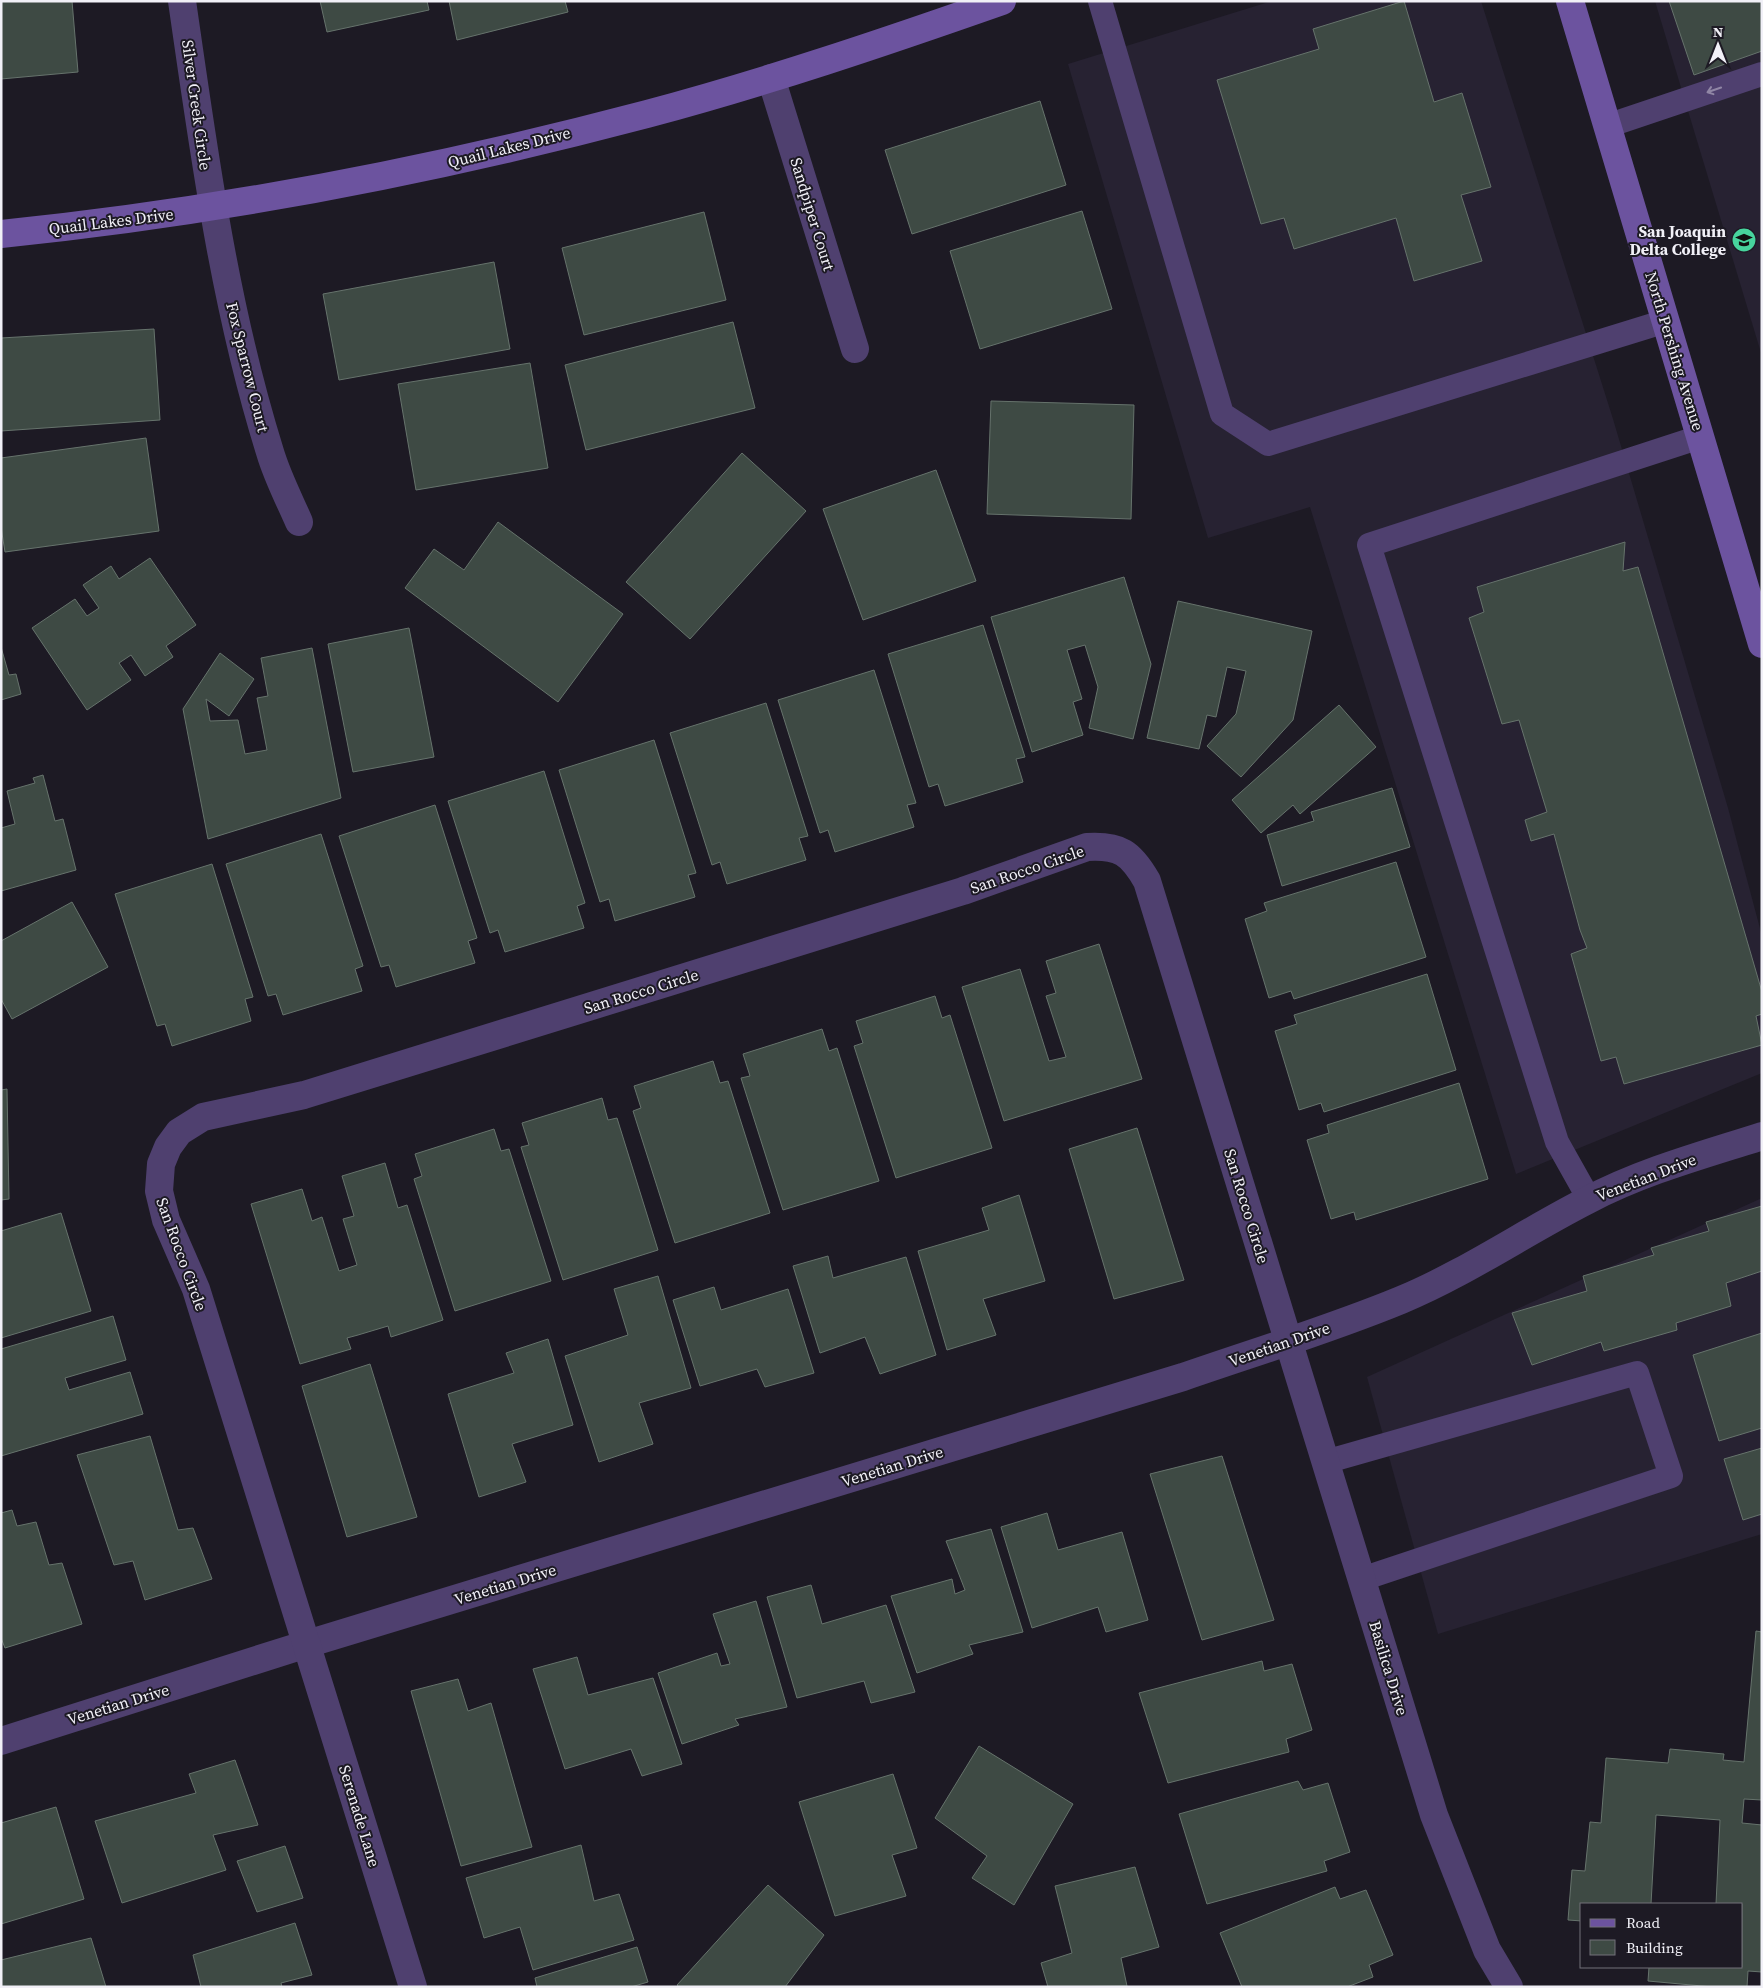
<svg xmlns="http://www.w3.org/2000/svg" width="1763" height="1988" font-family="'Source Serif 4',serif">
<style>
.built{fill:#272232}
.building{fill:#3e4a44;stroke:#66736c}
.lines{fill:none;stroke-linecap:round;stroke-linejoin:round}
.lane{stroke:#4f406f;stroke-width:24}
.street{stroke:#4f406f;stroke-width:28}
.secondary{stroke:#6c539f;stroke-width:28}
.oneway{stroke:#9086a5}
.labels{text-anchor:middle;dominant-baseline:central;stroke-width:4;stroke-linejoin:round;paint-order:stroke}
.street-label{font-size:16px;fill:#f1f0f7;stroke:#1d1a24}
.poi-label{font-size:16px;font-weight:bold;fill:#f1f0f7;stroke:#1d1a24;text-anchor:end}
</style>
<rect width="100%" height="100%" fill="#1d1a24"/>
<!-- built -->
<g class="built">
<polygon points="1272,1 1481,1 1613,419 1728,808 1762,936 1762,1073 1516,1174 1310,507 1208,538 1068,64"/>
<polygon points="1655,1 1762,1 1762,356 1692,124"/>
<polygon points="1762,1198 1762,1534 1438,1634 1367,1377"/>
</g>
<!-- building -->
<g class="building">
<polygon points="1,1 72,1 78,72 1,79"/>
<polygon points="320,1 427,1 429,10 327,32"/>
<polygon points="449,1 565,1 568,12 457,40"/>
<polygon points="1404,1 1434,102 1462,93 1491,187 1461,195 1482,261 1414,281 1396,218 1294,249 1284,218 1261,224 1217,80 1319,49 1313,29"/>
<polygon points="1669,1 1762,1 1762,51 1694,75"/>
<polygon points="1040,101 1066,185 912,234 885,150"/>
<polygon points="1082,211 1112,309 980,349 950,251"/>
<polygon points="704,212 726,300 584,335 562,248"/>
<polygon points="494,262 510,349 339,380 323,294"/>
<polygon points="733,322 755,408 586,450 565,365"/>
<polygon points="154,329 160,420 1,431 1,338"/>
<polygon points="530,363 548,468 416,490 398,384"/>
<polygon points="991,401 1134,405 1131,519 987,514"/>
<polygon points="146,438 159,531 5,552 1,527 1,458"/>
<polygon points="742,453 806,511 690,639 626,582"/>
<polygon points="936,470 976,581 863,620 823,509"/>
<polygon points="498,522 623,614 558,702 405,588 434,549 464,570"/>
<polygon points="1625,542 1623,571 1638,567 1762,992 1762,1014 1756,1016 1762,1045 1624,1084 1616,1057 1601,1061 1571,954 1587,948 1580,930 1554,834 1531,841 1525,820 1547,812 1519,720 1502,724 1469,618 1484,612 1477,587"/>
<polygon points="150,558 196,625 166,646 173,657 145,676 131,655 119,663 131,680 87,710 32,628 75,599 87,616 99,608 83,585 111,566 119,579"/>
<polygon points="1124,577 1151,664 1133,739 1089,728 1098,687 1085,645 1067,650 1082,699 1073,702 1083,735 1032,752 991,617"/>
<polygon points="1178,601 1312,631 1293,720 1241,777 1207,746 1236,714 1246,671 1227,667 1216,717 1207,715 1199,749 1147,738"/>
<polygon points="983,625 1025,757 1016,759 1023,782 945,806 938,784 929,787 888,654"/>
<polygon points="409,628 434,757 353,772 328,644"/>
<polygon points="1,647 9,675 16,674 21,694 1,700"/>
<polygon points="312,648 341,798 208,839 183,709 220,653 254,679 229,716 206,699 210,721 238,720 245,754 267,750 257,698 268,696 261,658"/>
<polygon points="874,670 916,803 907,805 914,827 835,852 828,830 820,833 778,700"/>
<polygon points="766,703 808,836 799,838 806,860 727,884 720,862 712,865 670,733"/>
<polygon points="1339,705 1376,747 1300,814 1293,805 1261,833 1232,800"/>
<polygon points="654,740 696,873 688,875 695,897 615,921 609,899 600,902 559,770"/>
<polygon points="544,771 585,903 577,906 584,928 505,952 498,930 490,933 448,801"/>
<polygon points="43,775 55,821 63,819 76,870 1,891 1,828 15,824 7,791 35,783 33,778"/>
<polygon points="1392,788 1410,847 1282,886 1267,835 1314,821 1311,812"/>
<polygon points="435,805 477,938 468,941 475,963 396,987 389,965 381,967 339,836"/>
<polygon points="321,834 363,966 355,969 362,991 283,1015 276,994 268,996 226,864"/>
<polygon points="1396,862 1426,957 1294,999 1291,991 1269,998 1245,919 1267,911 1264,903"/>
<polygon points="212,864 253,997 245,999 251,1021 172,1046 165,1024 157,1026 115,894"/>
<polygon points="72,902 108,967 12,1019 1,999 1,941"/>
<polygon points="1099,944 1142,1079 1004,1121 962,987 1020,969 1049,1061 1066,1057 1046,996 1056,993 1046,961"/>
<polygon points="1427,974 1456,1070 1324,1112 1321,1103 1299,1110 1275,1031 1297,1024 1294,1015"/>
<polygon points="935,996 942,1018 950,1015 992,1148 896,1178 854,1046 863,1043 856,1021"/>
<polygon points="822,1029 829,1051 837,1048 879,1181 783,1210 741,1078 750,1076 743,1054"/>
<polygon points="713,1061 720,1083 728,1081 770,1213 675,1243 633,1111 641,1108 634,1086"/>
<polygon points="1459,1083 1488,1179 1356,1220 1354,1212 1331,1219 1307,1140 1329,1133 1327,1125"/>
<polygon points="7,1089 9,1199 1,1200 1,1090"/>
<polygon points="602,1098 608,1120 617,1118 658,1250 563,1280 521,1147 529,1145 522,1123"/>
<polygon points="1137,1128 1184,1280 1114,1299 1069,1149"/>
<polygon points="494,1129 501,1151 509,1149 551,1281 455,1311 414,1179 422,1176 415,1154"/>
<polygon points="385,1163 398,1208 407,1205 443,1320 391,1337 388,1326 358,1335 347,1338 351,1349 300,1364 251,1204 302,1189 312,1221 322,1217 339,1271 357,1265 343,1219 354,1216 342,1176"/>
<polygon points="1019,1195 1045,1281 983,1299 996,1335 947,1350 918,1251 989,1230 982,1208"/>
<polygon points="1762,1206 1762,1271 1726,1283 1731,1306 1676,1323 1677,1330 1604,1351 1601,1342 1532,1365 1512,1313 1587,1291 1583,1276 1654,1255 1651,1248 1709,1231 1706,1222"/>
<polygon points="61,1213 91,1311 1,1338 1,1231"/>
<polygon points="828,1256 833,1278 906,1257 936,1355 880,1374 865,1337 820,1353 793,1266"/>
<polygon points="658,1276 691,1388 639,1403 653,1444 599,1462 565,1356 628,1335 614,1289"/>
<polygon points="714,1287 721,1310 788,1289 814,1373 765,1387 757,1369 700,1386 673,1300"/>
<polygon points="113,1316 126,1360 65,1378 69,1390 130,1372 143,1414 1,1456 1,1349"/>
<polygon points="1762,1333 1762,1428 1719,1441 1693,1355"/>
<polygon points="548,1339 573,1425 512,1444 526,1482 479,1497 448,1394 514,1373 506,1353"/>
<polygon points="370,1364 417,1517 347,1537 302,1386"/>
<polygon points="150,1436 178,1530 193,1528 212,1579 145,1600 133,1561 114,1565 77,1455"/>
<polygon points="1762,1448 1762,1514 1743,1520 1724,1459"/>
<polygon points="1222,1456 1274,1620 1202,1640 1150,1474"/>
<polygon points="12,1510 17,1526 36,1522 49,1565 62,1563 82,1624 5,1648 1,1638 1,1513"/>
<polygon points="1047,1513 1058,1550 1122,1532 1148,1620 1106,1632 1098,1607 1032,1628 1001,1527"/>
<polygon points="991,1529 1023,1632 969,1645 973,1654 917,1673 891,1596 952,1579 955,1594 965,1590 946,1541"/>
<polygon points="811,1585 822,1624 886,1605 915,1692 871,1703 864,1681 797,1698 767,1597"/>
<polygon points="756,1601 787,1707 735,1719 739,1725 682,1744 658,1673 717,1653 721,1666 730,1664 713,1614"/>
<polygon points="1756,1631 1762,1632 1762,1800 1744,1799 1742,1823 1762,1825 1762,1972 1748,1971 1747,1987 1713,1987 1648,1981 1649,1967 1742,1967 1742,1904 1716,1904 1720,1820 1656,1815 1651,1904 1582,1904 1582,1921 1568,1920 1572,1870 1585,1871 1590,1822 1601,1823 1606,1758 1668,1763 1670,1749 1724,1754 1723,1760 1744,1762"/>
<polygon points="577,1657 588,1695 653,1678 682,1764 642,1776 631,1749 565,1769 533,1669"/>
<polygon points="1262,1661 1264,1671 1292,1664 1312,1730 1286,1739 1289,1752 1168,1783 1139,1693"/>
<polygon points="458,1679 468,1711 491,1703 532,1847 461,1866 411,1691"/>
<polygon points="979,1746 1073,1804 1014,1905 972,1878 987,1856 935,1818"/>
<polygon points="235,1760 258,1825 213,1835 226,1870 122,1903 95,1821 196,1793 189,1774"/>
<polygon points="893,1774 917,1848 892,1855 906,1896 835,1916 799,1802"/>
<polygon points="1298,1781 1303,1790 1328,1783 1350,1852 1324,1861 1327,1871 1207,1904 1179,1814"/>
<polygon points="56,1807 84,1899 1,1924 1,1823"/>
<polygon points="581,1845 594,1901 619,1894 634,1940 533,1970 520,1927 484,1938 466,1878"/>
<polygon points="285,1846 303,1898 257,1912 237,1861"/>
<polygon points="1135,1867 1159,1947 1121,1958 1127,1986 1048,1987 1041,1963 1072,1953 1055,1886"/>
<polygon points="768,1885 824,1935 785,1987 679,1987 677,1985"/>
<polygon points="1335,1887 1340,1899 1366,1890 1393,1955 1369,1965 1373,1977 1347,1987 1242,1987 1220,1933"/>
<polygon points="295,1923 312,1975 281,1983 282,1987 201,1987 193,1955"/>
<polygon points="91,1938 106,1987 1,1987 1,1960"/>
<polygon points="637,1947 648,1982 631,1987 537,1987 535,1978"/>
</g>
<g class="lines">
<!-- lane -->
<g class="lane">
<polyline points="1100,1 1222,414 1268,444 1666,321"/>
<polyline points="1607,126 1762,74"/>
<polyline points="1589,1199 1557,1142 1369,545 1700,437"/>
<polyline points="1325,1462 1637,1373 1671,1476 1362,1579"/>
</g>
<!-- street -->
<g class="street">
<path d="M182,1C204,153 224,305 270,452C277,476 289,499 299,522"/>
<polyline points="771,78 855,349"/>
<path d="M1,1741L307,1644L1183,1377C1255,1352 1331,1329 1401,1300C1466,1273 1525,1232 1588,1200C1643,1171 1703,1155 1762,1136"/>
<path d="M413,1987L196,1289L166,1220L159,1191L161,1164L168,1147L179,1132L203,1117L304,1095L963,891L1087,847C1120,845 1131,853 1147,881L1434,1815L1487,1950L1509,1987"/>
</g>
<!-- secondary -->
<g class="secondary">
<polyline points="1570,1 1762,644"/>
<path d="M1,234C219,212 435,170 647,114C767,82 885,42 1002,1"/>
</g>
</g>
<!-- one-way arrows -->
<defs><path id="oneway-shaft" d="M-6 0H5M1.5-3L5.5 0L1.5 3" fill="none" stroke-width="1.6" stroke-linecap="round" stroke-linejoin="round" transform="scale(1.25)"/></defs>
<use class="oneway" href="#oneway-shaft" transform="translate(1714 90) rotate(161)"/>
<!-- icons -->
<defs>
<symbol id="university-disc" viewBox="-11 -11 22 22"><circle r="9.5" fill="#47d49d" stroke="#1d1a24"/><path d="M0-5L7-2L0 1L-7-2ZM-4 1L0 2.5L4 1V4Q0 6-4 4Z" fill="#111"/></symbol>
</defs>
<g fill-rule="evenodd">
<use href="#university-disc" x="1730" y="226" width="28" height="28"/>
</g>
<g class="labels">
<!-- street labels -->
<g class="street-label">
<text transform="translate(197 105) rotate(82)">Silver Creek Circle</text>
<text transform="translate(509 147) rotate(-14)">Quail Lakes Drive</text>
<text transform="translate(813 214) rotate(73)">Sandpiper Court</text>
<text transform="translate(111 221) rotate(-7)">Quail Lakes Drive</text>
<text transform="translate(1675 351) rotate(73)">North Pershing Avenue</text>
<text transform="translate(248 367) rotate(76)">Fox Sparrow Court</text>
<text transform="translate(1027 869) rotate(-19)">San Rocco Circle</text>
<text transform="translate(641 991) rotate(-17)">San Rocco Circle</text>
<text transform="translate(1646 1177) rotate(-21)">Venetian Drive</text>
<text transform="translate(1247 1206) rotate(73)">San Rocco Circle</text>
<text transform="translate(182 1254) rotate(70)">San Rocco Circle</text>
<text transform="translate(1279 1344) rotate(-19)">Venetian Drive</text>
<text transform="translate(892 1466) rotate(-17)">Venetian Drive</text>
<text transform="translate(505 1584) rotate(-17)">Venetian Drive</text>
<text transform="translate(1389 1668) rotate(73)">Basilica Drive</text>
<text transform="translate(118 1704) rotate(-17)">Venetian Drive</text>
<text transform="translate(360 1816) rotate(73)">Serenade Lane</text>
</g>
<!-- poi labels -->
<g class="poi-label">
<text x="1726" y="231">San Joaquin<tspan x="1726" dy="18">Delta College</tspan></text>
</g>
</g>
<!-- border -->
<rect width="1763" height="1988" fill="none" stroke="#f1f0f7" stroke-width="5"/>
<!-- legend -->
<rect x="1580" y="1903" width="162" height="65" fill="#1d1a24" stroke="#727078"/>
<rect x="1590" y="1919" width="25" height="8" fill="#6c539f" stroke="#727078"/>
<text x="1626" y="1928" font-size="15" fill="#f1f0f7">Road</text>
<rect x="1590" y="1940" width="25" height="15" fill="#3e4a44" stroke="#727078"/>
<text x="1626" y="1953" font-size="15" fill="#f1f0f7">Building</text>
<!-- north arrow -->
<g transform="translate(1718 45)" stroke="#1d1a24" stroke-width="4" paint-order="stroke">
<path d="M0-4L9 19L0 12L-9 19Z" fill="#f1f0f7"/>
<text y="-8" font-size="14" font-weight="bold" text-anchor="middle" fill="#f1f0f7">N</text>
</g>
</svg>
